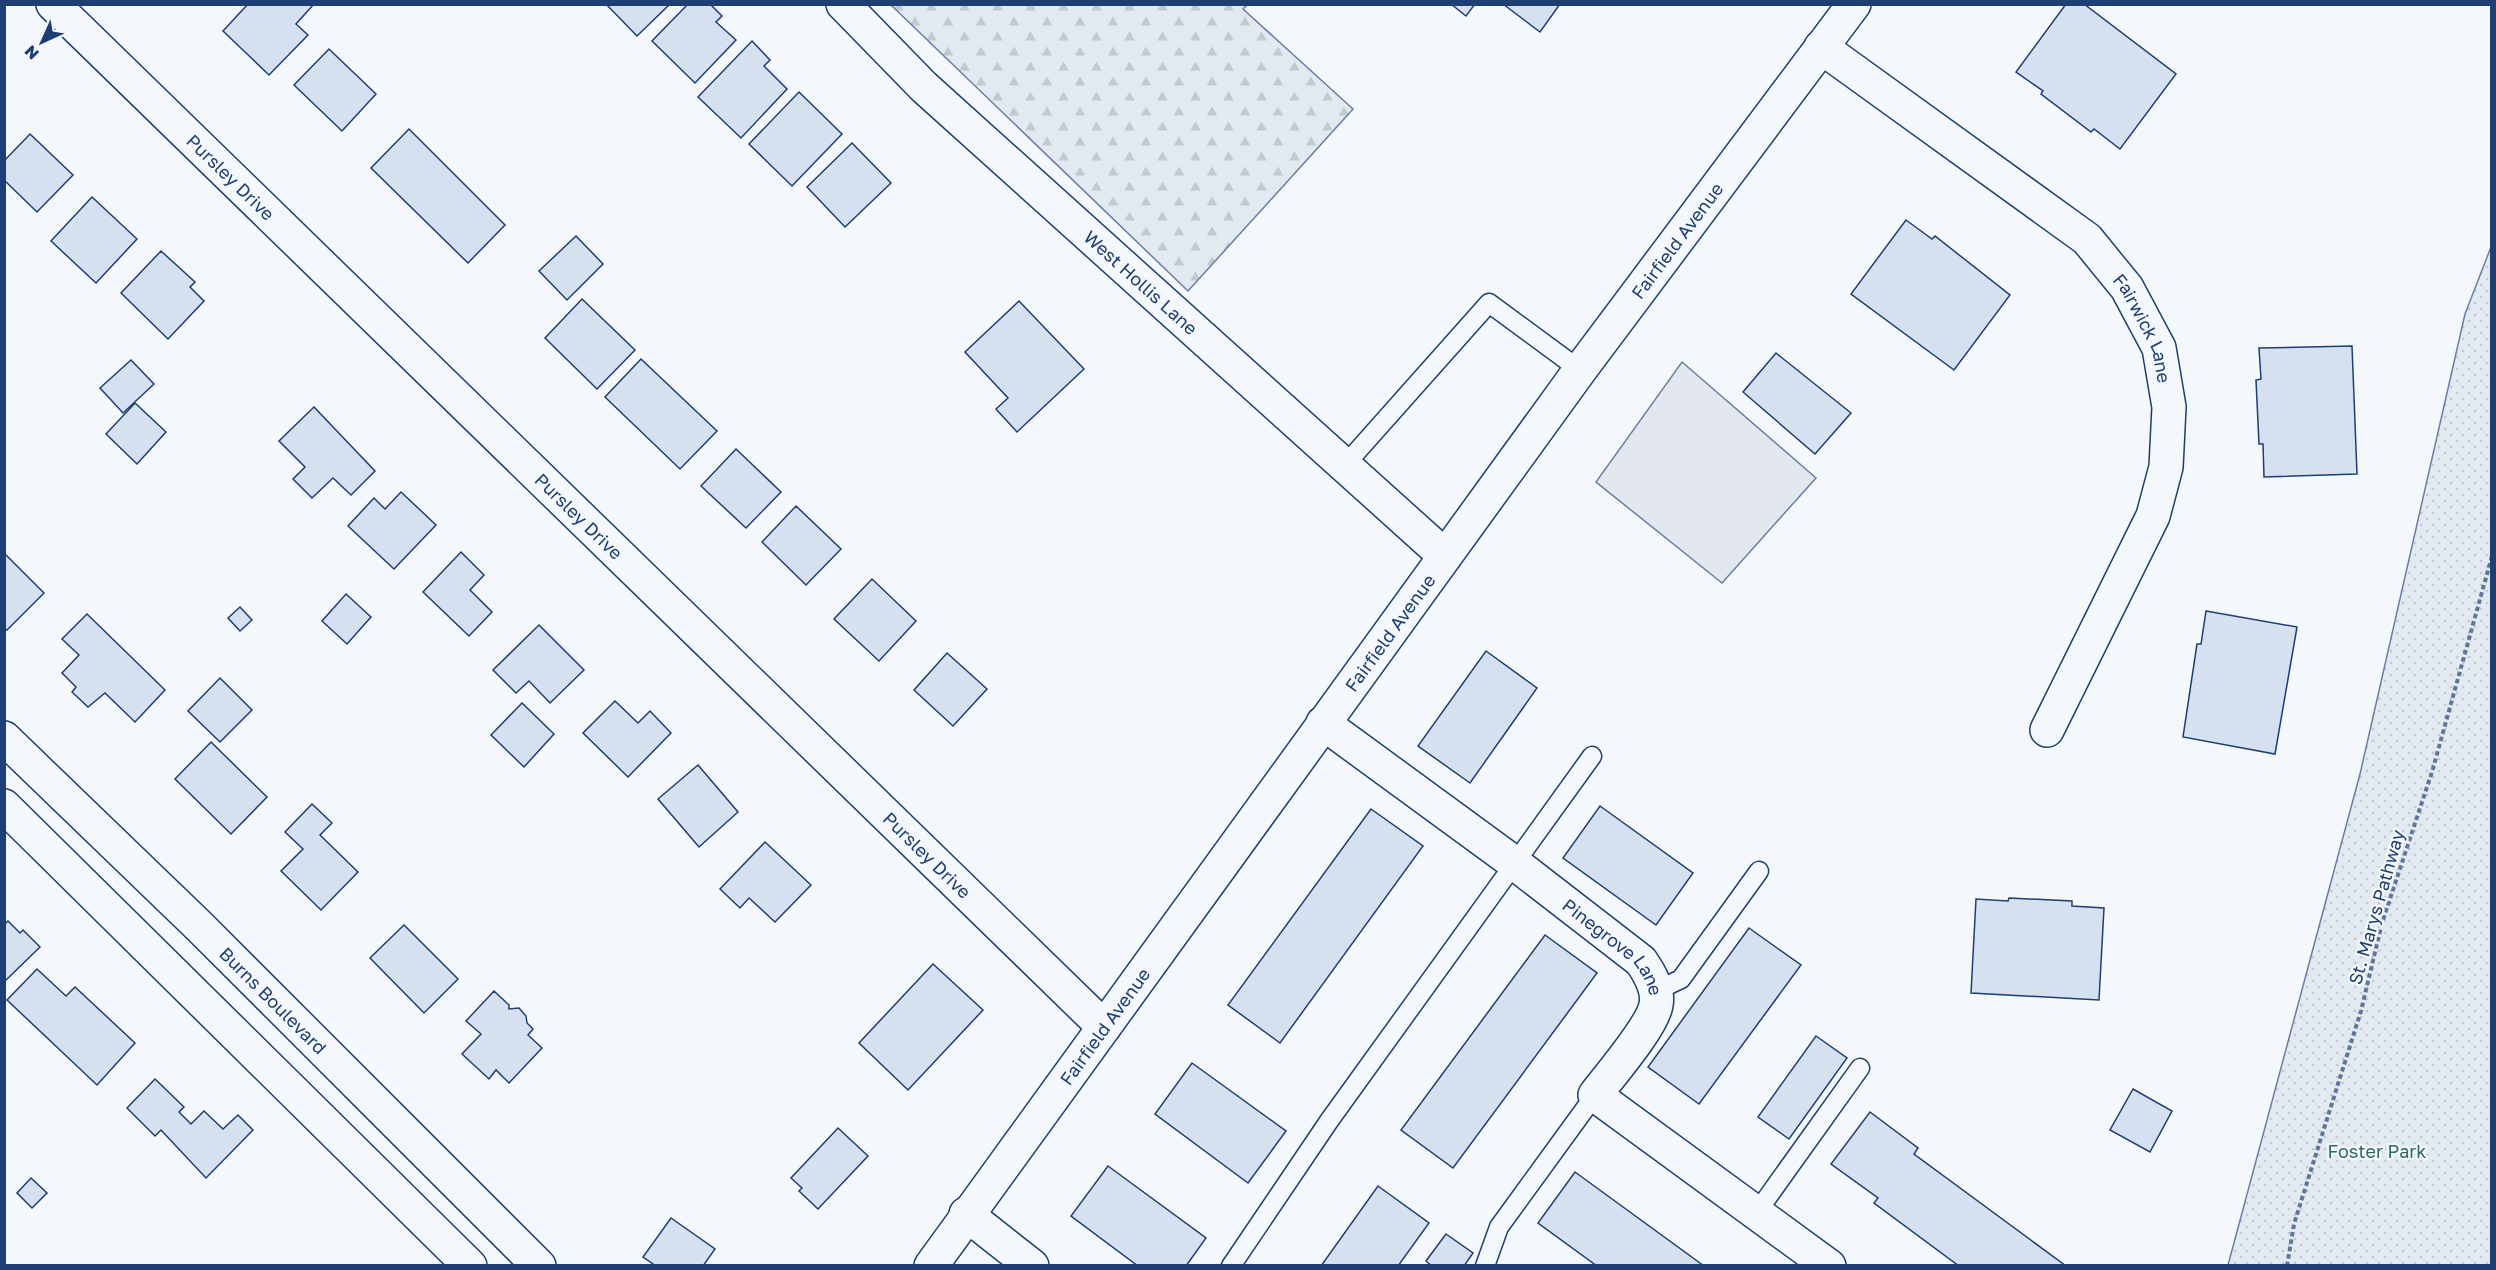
<svg xmlns="http://www.w3.org/2000/svg" width="2496" height="1270" font-family="'Golos Text',sans-serif">
<style>
.forest{fill:url(#forest-firs);stroke:#687fa3;stroke-width:1.5}
.park{fill:url(#park-dots);stroke:#687fa3;stroke-width:1.5}
.parking{fill:#e3e8f0;stroke:#687fa3;stroke-width:1.5}
.building{fill:#d5e0f0;stroke:#1d3f73;stroke-width:1.5}
.lines{fill:none;stroke-linecap:round;stroke-linejoin:round}
.lane-casing{stroke:#1d3f73;stroke-width:21}
.street-casing{stroke:#1d3f73;stroke-width:36}
.secondary-casing{stroke:#1d3f73;stroke-width:36}
.path{stroke:#5e769c;stroke-width:4;stroke-dasharray:4.5 3;stroke-linecap:butt}
.lane{stroke:#f4f7fb;stroke-width:18}
.street{stroke:#f4f7fb;stroke-width:33}
.secondary{stroke:#f4f7fb;stroke-width:33}
.labels{text-anchor:middle;dominant-baseline:central;stroke-width:4.5;stroke-linejoin:round;paint-order:stroke}
.street-label{font-size:18px;fill:#1d3f73;stroke:#f4f7fb}
.park-label{font-size:18px;fill:#2c6c60;stroke:#f4f7fb}
</style>
<defs>
<pattern id="forest-firs" width="22" height="20" patternUnits="userSpaceOnUse" patternTransform="scale(1.5)"><rect width="22" height="20" fill="#e3e9f0"/><path d="M5 1l3.5 6h-7zM16 11l3.5 6h-7z" fill="#c2c9d1"/></pattern>
<pattern id="park-dots" width="8" height="8" patternUnits="userSpaceOnUse" patternTransform="scale(1.5)"><rect width="8" height="8" fill="#e3e9f0"/><path d="M2 2h.1M6 6h.1" fill="none" stroke="#c2c9d1" stroke-width="1.8" stroke-linecap="round"/></pattern>
</defs>
<rect width="100%" height="100%" fill="#f4f7fb"/>
<!-- forest -->
<polygon class="forest" points="891,5 1247,5 1243,9 1353,109 1188,291"/>
<!-- park -->
<polygon class="park" points="2491,247 2491,1265 2228,1265 2360,774 2465,314"/>
<!-- parking -->
<polygon class="parking" points="1682,362 1816,478 1722,583 1596,482"/>
<!-- building -->
<g class="building">
<polygon points="248,4 314,4 296,24 308,35 269,75 223,31"/>
<polygon points="606,4 670,4 637,36"/>
<polygon points="688,4 710,4 722,16 716,22 736,40 695,83 652,41"/>
<polygon points="1451,4 1475,4 1466,16"/>
<polygon points="1503,4 1560,4 1540,32"/>
<polygon points="2066,4 2084,4 2176,74 2120,149 2094,129 2091,132 2041,94 2043,91 2016,72"/>
<polygon points="752,41 770,60 764,66 787,89 741,138 698,97"/>
<polygon points="329,49 376,94 342,131 294,85"/>
<polygon points="799,92 842,134 792,186 749,144"/>
<polygon points="409,129 505,225 468,263 371,168"/>
<polygon points="30,134 73,175 37,212 4,180 4,161"/>
<polygon points="852,143 891,183 845,227 807,187"/>
<polygon points="92,197 137,239 96,283 51,241"/>
<polygon points="1906,220 1932,239 1935,236 2010,295 1954,370 1851,294"/>
<polygon points="576,236 603,264 567,300 539,271"/>
<polygon points="161,251 195,282 190,287 204,301 168,339 121,293"/>
<polygon points="582,299 635,350 597,389 545,338"/>
<polygon points="1019,301 1084,369 1017,432 996,409 1008,398 965,352"/>
<polygon points="2352,346 2357,474 2264,477 2263,444 2259,444 2256,380 2261,379 2259,348"/>
<polygon points="1776,353 1851,413 1815,454 1743,392"/>
<polygon points="641,359 717,431 680,469 605,397"/>
<polygon points="131,360 154,384 123,413 100,388"/>
<polygon points="135,403 166,432 137,464 106,434"/>
<polygon points="314,407 375,471 351,495 333,478 312,498 293,479 305,467 279,441"/>
<polygon points="736,449 781,492 746,528 701,486"/>
<polygon points="401,492 436,525 394,569 348,526 374,498 385,509"/>
<polygon points="796,506 841,549 806,585 762,542"/>
<polygon points="461,552 484,575 470,590 492,612 469,636 423,592"/>
<polygon points="4,553 44,593 7,630 4,628"/>
<polygon points="872,579 916,621 879,661 834,619"/>
<polygon points="346,594 371,617 347,644 322,621"/>
<polygon points="240,607 252,620 240,631 228,618"/>
<polygon points="2206,611 2297,627 2275,754 2183,737 2197,644 2201,644"/>
<polygon points="87,614 165,690 135,722 105,693 88,707 72,692 76,687 62,673 79,655 62,639"/>
<polygon points="539,625 584,670 550,703 529,681 516,693 493,670"/>
<polygon points="1486,651 1537,688 1470,783 1418,746"/>
<polygon points="947,653 987,689 953,726 914,690"/>
<polygon points="220,678 252,710 220,742 188,711"/>
<polygon points="615,701 638,723 650,711 671,733 628,777 583,733"/>
<polygon points="522,703 554,734 524,767 491,735"/>
<polygon points="211,742 267,797 231,834 175,779"/>
<polygon points="698,765 738,812 699,847 658,799"/>
<polygon points="312,804 332,823 320,835 358,872 321,910 281,871 303,849 285,832"/>
<polygon points="1600,806 1693,873 1656,925 1563,858"/>
<polygon points="1371,809 1423,846 1280,1043 1228,1005"/>
<polygon points="765,842 811,885 775,922 749,898 740,908 720,889"/>
<polygon points="2009,898 2072,901 2072,906 2104,908 2099,1000 1971,993 1976,899 2008,901"/>
<polygon points="8,921 20,933 23,930 40,947 4,982 4,925"/>
<polygon points="404,925 458,979 424,1013 370,958"/>
<polygon points="1749,928 1801,965 1699,1104 1648,1067"/>
<polygon points="1545,935 1597,973 1453,1168 1401,1130"/>
<polygon points="933,964 983,1010 908,1090 859,1043"/>
<polygon points="37,969 66,996 75,987 135,1043 97,1085 7,1000"/>
<polygon points="494,991 509,1005 509,1009 519,1008 526,1016 527,1023 533,1029 528,1035 542,1048 509,1083 496,1070 489,1079 462,1054 481,1034 466,1021"/>
<polygon points="1816,1036 1847,1058 1789,1139 1758,1117"/>
<polygon points="1192,1063 1286,1131 1248,1183 1155,1114"/>
<polygon points="155,1079 184,1107 179,1112 191,1124 204,1111 223,1129 238,1115 253,1130 206,1178 161,1130 155,1136 127,1108"/>
<polygon points="2133,1089 2172,1111 2150,1152 2110,1130"/>
<polygon points="1870,1112 1918,1148 1914,1154 2066,1266 1959,1266 1874,1203 1878,1198 1831,1164"/>
<polygon points="838,1128 868,1156 818,1209 799,1191 802,1188 791,1178"/>
<polygon points="1108,1166 1206,1238 1186,1266 1138,1266 1071,1216"/>
<polygon points="1575,1172 1704,1266 1597,1266 1538,1223"/>
<polygon points="31,1178 47,1193 32,1208 17,1193"/>
<polygon points="1378,1186 1429,1223 1398,1266 1321,1266"/>
<polygon points="671,1218 715,1249 703,1266 656,1266 643,1257"/>
<polygon points="1446,1234 1473,1253 1464,1266 1432,1266 1426,1261"/>
</g>
<g class="lines">
<defs>
<g id="lane">
<polyline points="1344,466 1489,303 1580,370"/>
<polyline points="1656,991 1681,979 1759,871"/>
<polyline points="1757,1212 1860,1068"/>
<polyline points="1231,1266 1329,1121 1592,756"/>
<polyline points="1485,1266 1499,1227 1595,1095"/>
</g>
<g id="street">
<path id="s1" d="M53,4L1104,1027"/>
<path id="s2" d="M843,4L924,87L1445,556"/>
<path id="s3" d="M1821,47L2087,239L2127,288L2159,348L2169,407L2166,467L2153,516L2047,730"/>
<path id="s4" d="M1323,723L1513,862L1641,961C1650,974 1659,989 1656,1005C1652,1027 1610,1075 1595,1095L1829,1266"/>
<path id="s5" d="M4,738L200,927L539,1266"/>
<polyline points="4,806 470,1266"/>
<polyline points="966,1214 1032,1266"/>
</g>
<g id="secondary">
<path id="s6" d="M931,1266L1580,370L1854,4"/>
</g>
</defs>
<!-- lane casing -->
<use href="#lane" class="lane-casing"/>
<!-- street casing -->
<use href="#street" class="street-casing"/>
<!-- secondary casing -->
<use href="#secondary" class="secondary-casing"/>
<!-- path -->
<polyline class="path" points="2287,1266 2294,1224 2361,1011 2382,923 2432,772 2492,556"/>
<!-- lane -->
<use href="#lane" class="lane"/>
<!-- street -->
<use href="#street" class="street"/>
<!-- secondary -->
<use href="#secondary" class="secondary"/>
</g>
<g class="labels">
<!-- street labels -->
<g class="street-label">
<text stroke="none"><textPath href="#s1" startOffset="248">Pursley Drive</textPath></text>
<text stroke="none"><textPath href="#s6" startOffset="1268">Fairfield Avenue</textPath></text>
<text stroke="none"><textPath href="#s2" startOffset="408">West Hollis Lane</textPath></text>
<text stroke="none"><textPath href="#s3" startOffset="435">Fairwick Lane</textPath></text>
<text stroke="none"><textPath href="#s1" startOffset="734">Pursley Drive</textPath></text>
<text stroke="none"><textPath href="#s6" startOffset="782">Fairfield Avenue</textPath></text>
<text stroke="none"><textPath href="#s1" startOffset="1220">Pursley Drive</textPath></text>
<text transform="translate(2376 907) rotate(-74)">St. Marys Pathway</text>
<text stroke="none"><textPath href="#s4" startOffset="368">Pinegrove Lane</textPath></text>
<text stroke="none"><textPath href="#s5" startOffset="376">Burns Boulevard</textPath></text>
<text stroke="none"><textPath href="#s6" startOffset="296">Fairfield Avenue</textPath></text>
</g>
<!-- park labels -->
<g class="park-label">
<text x="2377" y="1151">Foster Park</text>
</g>
</g>
<!-- border -->
<rect width="2496" height="1270" fill="none" stroke="#1d3f73" stroke-width="12"/>
<!-- north arrow -->
<g transform="translate(42 42) rotate(225)" stroke="#f4f7fb" stroke-width="4.5" paint-order="stroke">
<path d="M0-4.5L10 22L0 15L-10 22Z" fill="#1d3f73"/>
<text y="-9" font-size="16" font-weight="bold" text-anchor="middle" fill="#1d3f73">N</text>
</g>
</svg>
